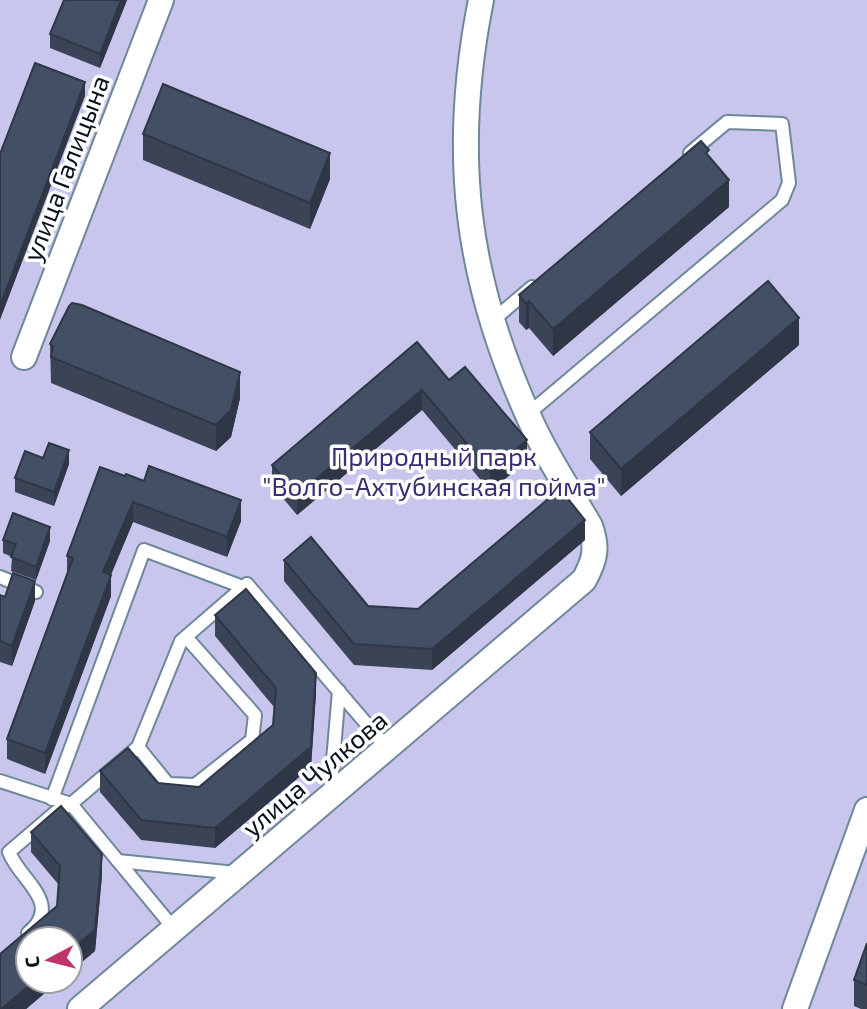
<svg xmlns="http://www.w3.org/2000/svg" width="867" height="1009" font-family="'Exo 2',sans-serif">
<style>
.green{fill:#c8c6ed;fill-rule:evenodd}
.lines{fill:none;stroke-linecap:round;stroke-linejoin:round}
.service-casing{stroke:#6f8899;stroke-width:16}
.minor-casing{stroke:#6f8899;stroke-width:28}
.service{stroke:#fff;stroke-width:12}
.minor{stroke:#fff;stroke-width:24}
.wall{fill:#3a4456}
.shaded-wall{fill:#2f3746}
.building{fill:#434f64;stroke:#2f3746;stroke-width:2}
.labels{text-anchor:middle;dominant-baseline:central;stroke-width:7;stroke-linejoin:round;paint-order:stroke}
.street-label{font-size:26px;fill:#091219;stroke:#fff}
.park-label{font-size:26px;fill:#3a2d74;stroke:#fff}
</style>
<rect width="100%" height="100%" fill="#d7edfc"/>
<!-- green -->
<path class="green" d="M0,0H867V1009H0ZM28,939H70V981H28Z"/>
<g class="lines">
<defs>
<g id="service">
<polyline points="492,321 532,287"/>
<polyline points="528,414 782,200 789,183 782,124 727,122 690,153"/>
<polyline points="0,577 36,592"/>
<polyline points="138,747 168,784 195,785 252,740 255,715 186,637"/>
<polyline points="0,781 71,804 138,747 181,641 247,584 388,749"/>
<polyline points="330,795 339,691"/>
<polyline points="52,799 144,550 243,587"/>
<polyline points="118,861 236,873"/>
<path d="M28,933C64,903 20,881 9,852L57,811L71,804L175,930"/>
</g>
<g id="minor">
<polyline points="24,357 161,0"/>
<path d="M80,1009L584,580C595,560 598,548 590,526C571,493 548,459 532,424C466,281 450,155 481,0"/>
<polyline points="795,1009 867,810"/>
</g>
</defs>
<!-- service casing -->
<use href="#service" class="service-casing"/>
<!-- minor casing -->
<use href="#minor" class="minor-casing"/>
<!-- service -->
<use href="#service" class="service"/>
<!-- minor -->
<use href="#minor" class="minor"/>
</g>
<!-- wall -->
<g class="wall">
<polygon points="127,0 100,68 50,48 50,34"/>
<polygon points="143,134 330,179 310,229 143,160"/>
<polygon points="709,157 729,207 553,356 529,328 526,330 519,322 519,295"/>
<polygon points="417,342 449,380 527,461 490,491 422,410 297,515 272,485 272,465"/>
<polygon points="50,344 240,398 231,437 216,451 51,383"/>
<polygon points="799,345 621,496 590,459 590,432"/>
<polygon points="69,464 54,506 15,492 15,478"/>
<polygon points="100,467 241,521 227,557 133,522 111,575 111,596 45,774 7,759 7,739 67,573 67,556"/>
<polygon points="3,540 50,541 36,580 11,571 12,557 3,553"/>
<polygon points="585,540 432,670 354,665 284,581 284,560 368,606 418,609"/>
<polygon points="0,595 5,597 35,601 12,666 0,662"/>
<polygon points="215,615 316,693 311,767 215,848 141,840 100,792 100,771 158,783 199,787 273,725 274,707 215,636"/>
<polygon points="31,832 102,875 95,951 70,972 70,939 59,981 26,1009 0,1009 57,906 59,885 31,852"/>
<polygon points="867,943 867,1009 861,1009 854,1006 854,980"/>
</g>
<!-- shaded-wall -->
<g class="shaded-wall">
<polygon points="121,0 127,0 100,68 100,54"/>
<polygon points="85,82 85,96 0,320 0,306"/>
<polygon points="330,153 330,179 310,229 310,203"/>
<polygon points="729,180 729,207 553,356 553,329"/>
<polygon points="529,301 529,328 526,330 526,304"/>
<polygon points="799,318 799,345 621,496 621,469"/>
<polygon points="240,372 240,398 231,437 216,451 216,425"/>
<polygon points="422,390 422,410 297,515 297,495"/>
<polygon points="527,440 527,461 490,491 490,471"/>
<polygon points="69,450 69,464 54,506 54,492"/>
<polygon points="241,500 241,521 227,557 227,537"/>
<polygon points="133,502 133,522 103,593 103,572"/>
<polygon points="585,520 585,540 432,670 432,649"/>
<polygon points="50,527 50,541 36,580 36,567"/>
<polygon points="111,575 111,596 45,774 45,753"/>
<polygon points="35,581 35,601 12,666 12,646"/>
<polygon points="316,673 316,693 311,767 215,848 215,828"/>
<polygon points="102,854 102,875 95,951 70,972 70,951"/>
<polygon points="35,981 59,981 26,1009 1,1009"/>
</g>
<!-- building -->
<g class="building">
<polygon points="64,0 121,0 100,54 50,34"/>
<polygon points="35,63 85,82 0,306 0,154"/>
<polygon points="163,84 330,153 310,203 143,134"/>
<polygon points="701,141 709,150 706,153 729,180 553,329 529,301 526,304 519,295"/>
<polygon points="768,281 799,318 621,469 590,432"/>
<polygon points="72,303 82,305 240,372 231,410 216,425 51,357 53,346 50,344 69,306"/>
<polygon points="417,342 449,380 465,367 527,440 490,471 422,390 297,495 272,465"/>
<polygon points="49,443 69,450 54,492 15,478 25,451 43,458"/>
<polygon points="149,466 241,500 227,537 133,502 103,572 111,575 45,753 7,739 73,558 67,556 100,467 125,476 126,474 144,481"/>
<polygon points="560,489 585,520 432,649 354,644 284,560 311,537 368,606 418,609"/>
<polygon points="13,513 50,527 36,567 11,557 16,544 3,540"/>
<polygon points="13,573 35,581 12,646 0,641 0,595 5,597"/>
<polygon points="246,589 316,673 311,747 215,828 141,820 100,771 128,748 158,783 199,787 273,725 276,688 215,615"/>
<polygon points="61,806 102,854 95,930 70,951 70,939 28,939 28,981 35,981 1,1009 0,1009 0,954 57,906 60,866 31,832"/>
<polygon points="867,943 867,985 854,980"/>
</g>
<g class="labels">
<!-- street labels -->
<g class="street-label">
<text transform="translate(65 168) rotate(-69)">улица Галицына</text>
<text transform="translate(314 773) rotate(-40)">улица Чулкова</text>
</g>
<!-- park labels -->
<g class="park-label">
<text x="434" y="455">Природный парк<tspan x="434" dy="30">"Волго-Ахтубинская пойма"</tspan></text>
</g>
</g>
<!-- north arrow -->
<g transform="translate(49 960) rotate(263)"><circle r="33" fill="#ffffff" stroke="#9da0a3" stroke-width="2"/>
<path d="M0-5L12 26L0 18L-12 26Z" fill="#bf3469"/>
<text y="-10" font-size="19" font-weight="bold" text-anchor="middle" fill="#091219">С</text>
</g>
</svg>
